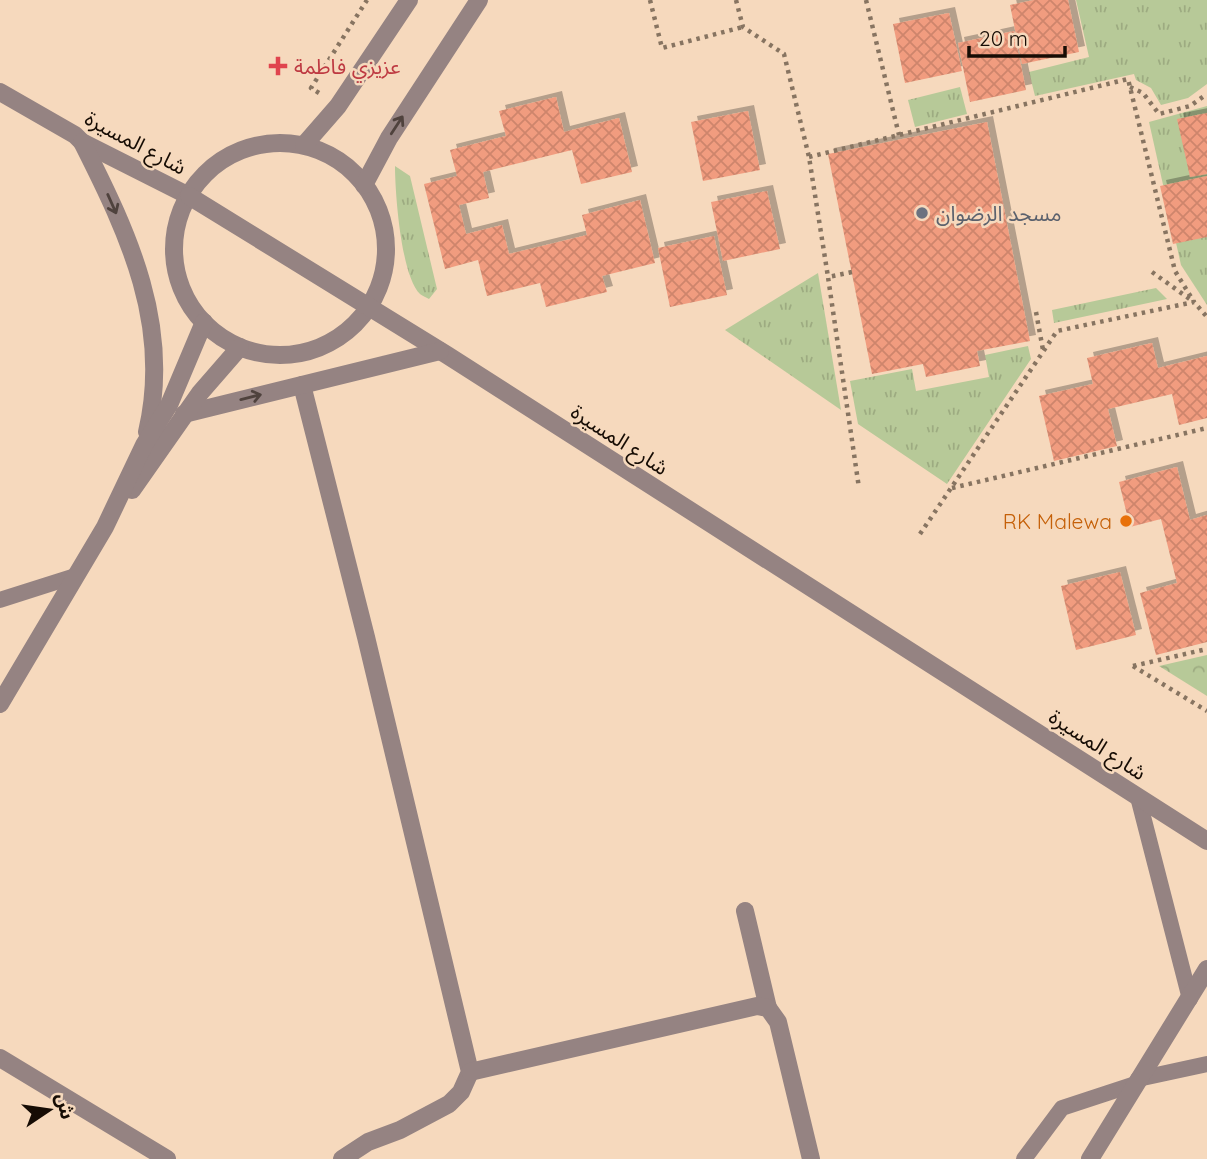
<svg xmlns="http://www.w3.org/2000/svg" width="1207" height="1159" font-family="Quicksand,'Noto Sans Arabic',sans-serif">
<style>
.grass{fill:url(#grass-tufts)}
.forest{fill:url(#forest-crowns)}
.building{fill:url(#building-cross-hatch);filter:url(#shadow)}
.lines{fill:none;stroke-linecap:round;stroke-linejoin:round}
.path{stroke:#877461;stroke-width:4.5;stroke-dasharray:3.5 5;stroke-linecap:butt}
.service{stroke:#958382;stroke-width:16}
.minor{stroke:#958382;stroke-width:18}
.tertiary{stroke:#958382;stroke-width:18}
.oneway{stroke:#4f423d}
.health-dot{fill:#e0444e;stroke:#f6d9bd;stroke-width:2.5}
.worship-dot{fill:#6b7280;stroke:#f6d9bd;stroke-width:2.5}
.food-dot{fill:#e8710a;stroke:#f6d9bd;stroke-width:2.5}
.labels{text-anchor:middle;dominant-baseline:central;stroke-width:5;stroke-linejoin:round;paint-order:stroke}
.health-label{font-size:21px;fill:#be3a42;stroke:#f6d9bd;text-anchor:start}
.street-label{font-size:21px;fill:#160c04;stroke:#f6d9bd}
.worship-label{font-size:21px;fill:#5b616d;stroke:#f6d9bd;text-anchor:start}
.food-label{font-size:21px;fill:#c56008;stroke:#f6d9bd;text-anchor:end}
</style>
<defs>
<pattern id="grass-tufts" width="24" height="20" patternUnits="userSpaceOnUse" patternTransform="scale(1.75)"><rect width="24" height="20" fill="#b7c998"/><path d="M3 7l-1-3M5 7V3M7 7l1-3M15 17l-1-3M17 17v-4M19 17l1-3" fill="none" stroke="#9dab81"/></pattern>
<pattern id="forest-crowns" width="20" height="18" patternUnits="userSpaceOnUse" patternTransform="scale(1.75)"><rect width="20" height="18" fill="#b7c998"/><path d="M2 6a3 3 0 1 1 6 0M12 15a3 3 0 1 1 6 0" fill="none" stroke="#9dab81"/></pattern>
<pattern id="building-cross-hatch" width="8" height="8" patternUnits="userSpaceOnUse" patternTransform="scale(1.75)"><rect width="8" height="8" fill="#f19c7f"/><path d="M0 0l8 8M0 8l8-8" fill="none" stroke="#ce856c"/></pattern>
<filter id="shadow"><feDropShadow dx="6" dy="-6" stdDeviation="0" flood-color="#0004"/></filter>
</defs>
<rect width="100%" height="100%" fill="#f6d9bd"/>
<!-- grass -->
<g class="grass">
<polygon points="1076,0 1207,0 1207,84 1188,98 1161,105 1151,88 1136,80 1134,74 1035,96 1029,72 1089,57"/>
<polygon points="960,87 967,114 915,127 908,100"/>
<polygon points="1207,106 1207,305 1181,265 1149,122"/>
<path d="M395,166L410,176L437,289L429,299C426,297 422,296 420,294C401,276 395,192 395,166Z"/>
<polygon points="818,273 841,410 725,330"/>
<polygon points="1156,288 1167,299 1054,323 1052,310"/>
<polygon points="1028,346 1031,359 947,484 858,424 850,381 912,369 916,391 989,377 985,355"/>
</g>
<!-- forest -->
<polygon class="forest" points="1207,655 1207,696 1159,666"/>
<!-- building -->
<g class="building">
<polygon points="1034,0 1068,0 1079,52 1022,64 1010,5"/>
<polygon points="949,13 962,71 905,83 893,24"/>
<polygon points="1014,31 1026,90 970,102 958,43"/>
<polygon points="556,97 564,132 619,118 632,172 581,184 572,150 483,172 489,198 459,205 466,234 502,225 509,254 587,235 582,215 640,200 655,263 602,276 607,292 546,307 540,283 487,296 478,260 445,269 424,184 457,176 450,150 506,136 499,111"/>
<polygon points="748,111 760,170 703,181 691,122"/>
<polygon points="1207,113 1207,174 1190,177 1177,119"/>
<polygon points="987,122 1030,341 977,351 980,366 926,377 923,364 872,374 828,154"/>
<polygon points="1207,176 1207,237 1173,244 1160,186"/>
<polygon points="767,191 780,249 723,261 711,202"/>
<polygon points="714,236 727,295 670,307 658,248"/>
<polygon points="1152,343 1158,368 1207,356 1207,418 1179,425 1172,394 1108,409 1117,446 1054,461 1039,396 1093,384 1087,358"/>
<polygon points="1177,467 1190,520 1207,515 1207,642 1156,655 1140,593 1177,583 1161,519 1130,527 1119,482"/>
<polygon points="1120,572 1136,635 1076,650 1061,586"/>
</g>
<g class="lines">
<!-- path -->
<g class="path">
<polyline points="650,0 662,48 743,27"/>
<polyline points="736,0 743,27 784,54 809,157 828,277"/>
<polyline points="866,0 899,135"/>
<polyline points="1130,87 1143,93 1159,114 1190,106 1207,94"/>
<polyline points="319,93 311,88 367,0"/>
<polyline points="809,157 1128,79 1175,271 1194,302"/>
<polyline points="852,272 828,277 859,488"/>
<polyline points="1152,272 1191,300"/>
<polyline points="1036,312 1043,350"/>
<polyline points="952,488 1207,428"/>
<polyline points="920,534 1057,331 1194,302 1207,317"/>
<polyline points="1133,666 1207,711"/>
<polyline points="1133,666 1207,649"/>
</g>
<!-- service -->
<g class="service">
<polyline points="0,600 75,576"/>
<polyline points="1138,797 1190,999"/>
<polyline points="1138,1079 1207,1064"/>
<polyline points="1024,1159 1062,1108 1135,1084"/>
</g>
<!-- minor -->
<g class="minor">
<polyline points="0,92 75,135 82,142 189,196"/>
<polyline points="302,385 366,637 470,1072 461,1092 449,1104 400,1130 368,1142 342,1159"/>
<polyline points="745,911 768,1008"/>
<polyline points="0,1058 167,1159"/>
<polyline points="470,1072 757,1006 768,1008 778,1022 811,1159"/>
<polyline points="1090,1159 1207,969"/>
</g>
<!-- tertiary -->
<g class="tertiary">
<path d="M82,142C129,235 172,326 147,432"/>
<circle cx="280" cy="249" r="106"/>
<polyline points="304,145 338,106 409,0"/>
<polyline points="364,185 389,138 479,0"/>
<polyline points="189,196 447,355 1207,841"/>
<polyline points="184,414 440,351"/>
<polyline points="132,490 200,393 240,347"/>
<polyline points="0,704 105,527 144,445 169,405 204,322"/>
</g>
</g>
<!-- one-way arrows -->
<defs><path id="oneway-shaft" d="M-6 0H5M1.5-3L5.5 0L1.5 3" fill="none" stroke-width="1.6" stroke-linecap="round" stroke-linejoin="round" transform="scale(1.75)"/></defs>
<g class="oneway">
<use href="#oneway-shaft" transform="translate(397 125) rotate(-57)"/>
<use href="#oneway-shaft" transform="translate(112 204) rotate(66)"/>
<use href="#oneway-shaft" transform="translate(251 397) rotate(-14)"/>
</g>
<!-- markers -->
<path class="health-dot" d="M274.5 55.5h7v7h7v7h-7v7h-7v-7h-7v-7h7z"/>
<circle class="worship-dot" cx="922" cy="213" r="7"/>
<circle class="food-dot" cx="1126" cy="521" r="7"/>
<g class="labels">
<!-- health labels -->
<g class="health-label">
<text x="294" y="66">عزيزي فاطمة</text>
</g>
<!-- street labels -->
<g class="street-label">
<text transform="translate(136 142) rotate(28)">شارع المسيرة</text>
<text transform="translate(620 439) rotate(33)">شارع المسيرة</text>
<text transform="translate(1098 744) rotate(33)">شارع المسيرة</text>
</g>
<!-- worship labels -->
<g class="worship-label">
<text x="936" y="213">مسجد الرضوان</text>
</g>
<!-- food labels -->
<g class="food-label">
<text x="1112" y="521">RK Malewa</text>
</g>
</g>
<!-- north arrow -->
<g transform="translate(49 1110) rotate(77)" stroke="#f6d9bd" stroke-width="5" paint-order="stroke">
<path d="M0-5L12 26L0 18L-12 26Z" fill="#160c04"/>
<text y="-10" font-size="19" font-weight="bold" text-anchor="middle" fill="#160c04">ش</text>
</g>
<!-- scale -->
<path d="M969 46v10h96v-10" fill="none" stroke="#160c04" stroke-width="3.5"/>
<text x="979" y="46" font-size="21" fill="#160c04" stroke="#f6d9bd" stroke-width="5" paint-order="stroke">20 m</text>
</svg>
